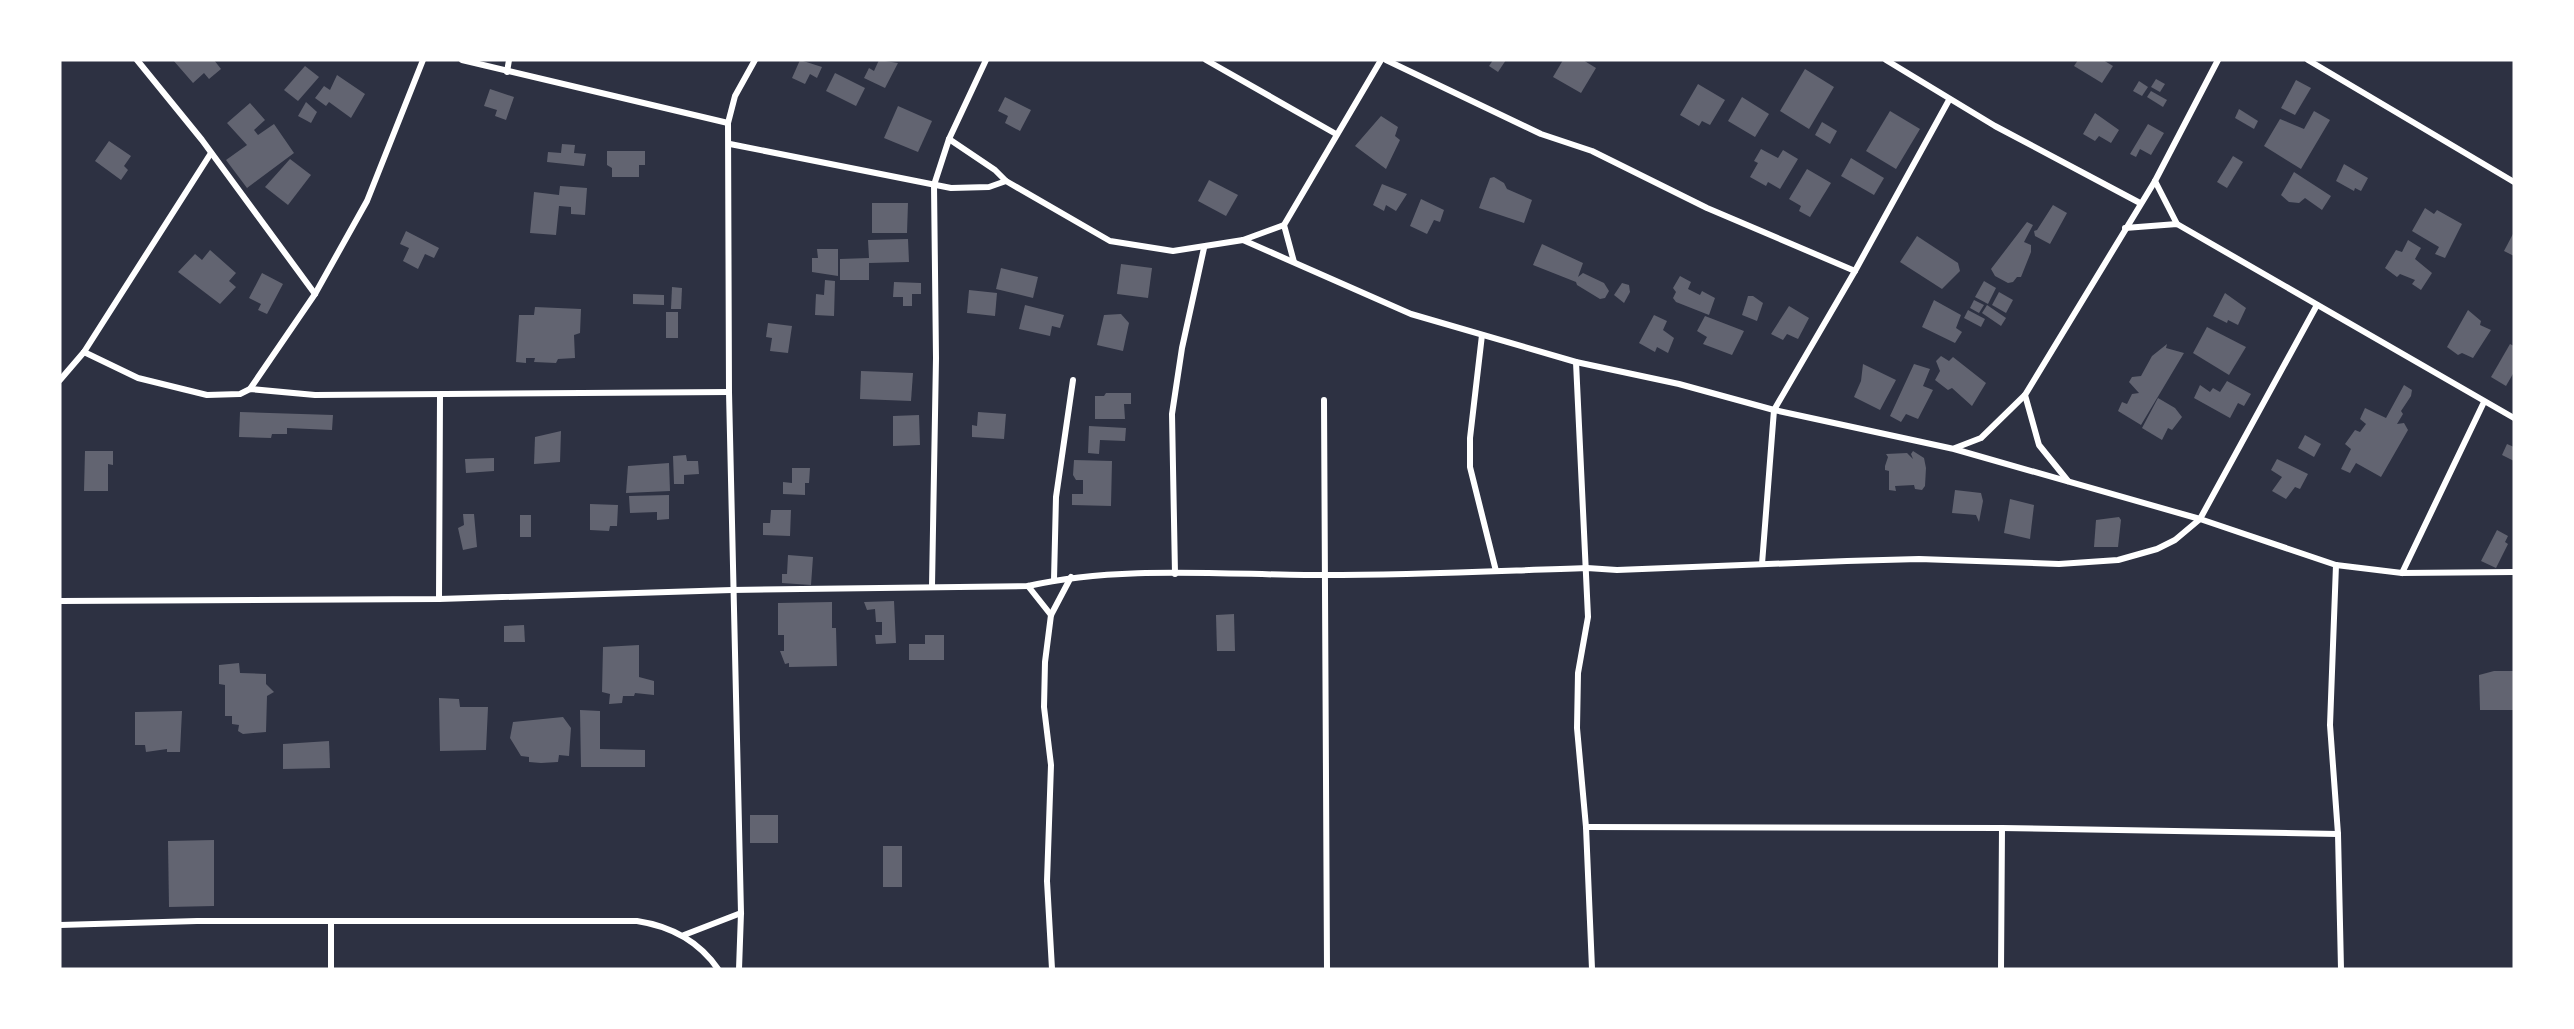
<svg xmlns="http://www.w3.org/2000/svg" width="2574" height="1029" font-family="'Nunito Sans',sans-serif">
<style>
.building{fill:#626471}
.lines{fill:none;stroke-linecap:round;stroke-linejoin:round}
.minor{stroke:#fff;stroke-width:6}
</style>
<rect width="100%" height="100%" fill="#2d3142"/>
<!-- building -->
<g class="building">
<polygon points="173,60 214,60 221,69 209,79 204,73 193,83"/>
<polygon points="800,60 822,67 817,78 810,74 805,84 792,78"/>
<polygon points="879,60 898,63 885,88 864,78 869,68 874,71"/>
<polygon points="1493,60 1506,60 1498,72 1489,66"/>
<polygon points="1563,60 1583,60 1596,68 1581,93 1553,77"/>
<polygon points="2078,60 2103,60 2113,66 2102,83 2074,66"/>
<polygon points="305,66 319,77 298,101 284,90"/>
<polygon points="1805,69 1834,87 1809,129 1780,111"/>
<polygon points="835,73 865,88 856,106 826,91"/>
<polygon points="337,75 365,94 351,118 329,102 326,106 315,98 324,86 330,90"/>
<polygon points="2156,79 2165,84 2160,92 2151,87"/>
<polygon points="2296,80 2311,88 2295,115 2281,108"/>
<polygon points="2139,81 2148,87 2142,96 2133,91"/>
<polygon points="1698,84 1725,100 1710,125 1702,121 1699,126 1680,115"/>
<polygon points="490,89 514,97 506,120 495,116 497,110 484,106"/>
<polygon points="2151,91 2167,100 2163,107 2147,97"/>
<polygon points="1005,97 1031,110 1020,131 1005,123 1008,116 998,111"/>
<polygon points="1742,97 1769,114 1755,137 1728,121"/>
<polygon points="306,102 317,112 311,123 298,116"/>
<polygon points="250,103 265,120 254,130 258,135 274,124 294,153 247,188 226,160 247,145 227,123"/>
<polygon points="898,106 932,121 918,152 884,138"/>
<polygon points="2239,109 2258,121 2254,129 2235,118"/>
<polygon points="1890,111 1920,129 1896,169 1866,151"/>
<polygon points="2314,111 2330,120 2301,169 2264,146 2280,119 2304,129"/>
<polygon points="2095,113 2119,130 2111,143 2099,136 2095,141 2083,134"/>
<polygon points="1381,116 1398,127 1395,136 1400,140 1386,169 1355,146"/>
<polygon points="1822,122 1837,131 1830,144 1815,135"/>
<polygon points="2148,124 2164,133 2151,155 2140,149 2136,157 2130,154"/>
<polygon points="109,141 131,156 124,166 128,170 121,180 95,161"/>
<polygon points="562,144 575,145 574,153 586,154 584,166 547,162 548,152 561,153"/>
<polygon points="1761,149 1778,158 1783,150 1798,159 1780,189 1768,182 1766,186 1750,177 1758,163 1754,161"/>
<polygon points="607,151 645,151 645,165 639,165 639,177 612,177 612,168 607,165"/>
<polygon points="2233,156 2243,162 2227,188 2217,182"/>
<polygon points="1851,158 1884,178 1874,195 1841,176"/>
<polygon points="290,159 311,175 288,205 265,187"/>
<polygon points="2344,164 2368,178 2361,191 2355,188 2354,191 2336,181"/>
<polygon points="1807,169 1831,183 1810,217 1799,211 1801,206 1789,199"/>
<polygon points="2294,172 2331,196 2322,210 2305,198 2299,203 2289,202 2281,195"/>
<polygon points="1494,177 1504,183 1507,189 1532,200 1524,223 1479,208 1490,178"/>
<polygon points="1209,180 1238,195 1226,216 1198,201"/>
<polygon points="1382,184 1407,194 1396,211 1386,205 1384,211 1373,205"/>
<polygon points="560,186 587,188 585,215 571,214 571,207 559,206 556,235 530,233 534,192 559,195"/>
<polygon points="1421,199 1444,210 1440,222 1434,220 1427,234 1410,226"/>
<polygon points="872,203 908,203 907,233 872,233"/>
<polygon points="2053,205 2067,213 2050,244 2035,236 2034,231 2037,230"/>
<polygon points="2425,208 2434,214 2437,210 2462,224 2445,258 2435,254 2439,247 2412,231"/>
<polygon points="2027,222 2033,225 2024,242 2031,245 2031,252 2021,277 2017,277 2013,282 2008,283 1995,276 1991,269"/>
<polygon points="406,231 439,248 434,258 425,254 418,269 403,261 409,248 400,244"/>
<polygon points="2514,232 2514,256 2504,251"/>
<polygon points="1917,236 1958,263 1960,271 1942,289 1900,262"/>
<polygon points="908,239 909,262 869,263 869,280 840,280 840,259 869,258 868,240"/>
<polygon points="2408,240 2421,248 2415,259 2432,273 2421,290 2412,284 2415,280 2400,274 2397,277 2385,268 2396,250 2402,252"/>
<polygon points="1542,244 1583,263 1578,277 1583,273 1604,283 1609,291 1605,298 1600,299 1577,285 1576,282 1533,265"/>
<polygon points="817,249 838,249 838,276 812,272 812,258 818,258"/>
<polygon points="210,250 236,273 229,281 236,287 220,304 178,272 195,254 202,260"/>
<polygon points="1121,264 1152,268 1148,298 1117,294"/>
<polygon points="1001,268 1038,277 1033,298 996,289"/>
<polygon points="262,273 283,284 267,314 258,310 261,304 249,298"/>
<polygon points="1680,276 1691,282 1688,289 1700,295 1702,291 1715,298 1709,315 1676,302 1673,298 1676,292 1673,288"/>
<polygon points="825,280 835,281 834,316 815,315 816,294 824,295"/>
<polygon points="1984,281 1996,288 1988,304 1975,297"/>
<polygon points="894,282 921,283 921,294 912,294 912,306 903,306 903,297 893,297"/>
<polygon points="1622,283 1629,285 1630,292 1624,303 1614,295"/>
<polygon points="672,287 682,288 681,309 671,309"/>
<polygon points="969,290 997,293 995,316 967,313"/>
<polygon points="1999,292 2013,300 2006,313 1992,305"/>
<polygon points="2225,293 2246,308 2238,325 2228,320 2227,323 2213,316"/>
<polygon points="633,294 664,295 664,305 633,304"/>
<polygon points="1748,296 1753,296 1763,303 1757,321 1742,315"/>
<polygon points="1934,300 1961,315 1956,328 1962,332 1955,343 1922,327"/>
<polygon points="1974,300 1984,305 1979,313 1970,308"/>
<polygon points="1025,305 1064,315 1060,328 1052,326 1050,336 1019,329"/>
<polygon points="1987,305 2006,318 2001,326 1982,313"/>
<polygon points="1789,306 1809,318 1798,339 1787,334 1783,340 1771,334"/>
<polygon points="535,307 581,309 580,333 574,335 575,358 558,359 556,363 534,362 535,358 526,358 526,363 516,362 519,315 534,315"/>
<polygon points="1968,310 1985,319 1981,327 1964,318"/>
<polygon points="2468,310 2481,321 2480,325 2491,330 2473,358 2462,353 2458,355 2447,347"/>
<rect x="666" y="312" width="12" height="26"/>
<polygon points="1121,314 1129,323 1123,351 1097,345 1104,315"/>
<polygon points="1654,315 1667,321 1663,330 1674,338 1668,353 1657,347 1655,352 1639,343"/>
<polygon points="1705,316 1744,331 1732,355 1703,344 1707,337 1697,331"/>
<polygon points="768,323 792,326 788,353 770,351 772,338 766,337"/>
<polygon points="2207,327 2246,347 2229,375 2193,353"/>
<polygon points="2167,344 2166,348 2184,353 2141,425 2118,411 2122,402 2127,404 2132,394 2139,393 2129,382 2132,377 2141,376 2152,356"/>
<polygon points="2510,344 2514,346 2514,372 2506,386 2491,377"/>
<polygon points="1941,356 1949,361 1953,357 1986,383 1972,406 1952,388 1948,390 1935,380 1940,371 1936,361"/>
<polygon points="1863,364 1896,380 1880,410 1854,397 1861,381"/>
<polygon points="1914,364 1930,369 1923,386 1933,390 1918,419 1906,414 1901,422 1890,416"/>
<polygon points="861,371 913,373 911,401 860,399"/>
<polygon points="2227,381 2251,394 2244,406 2238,403 2230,418 2194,398 2200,385 2210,392 2213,388 2220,392"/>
<polygon points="2404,385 2412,390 2411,396 2401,411 2403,414 2397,424 2404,423 2408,430 2381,477 2356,463 2350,473 2341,469 2351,449 2345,444 2355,430 2360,432 2366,424 2360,419 2365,408 2386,418"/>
<polygon points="1106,393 1131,393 1131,404 1124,404 1125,419 1095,419 1095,396 1104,396"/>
<polygon points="2158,398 2175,408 2182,417 2172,430 2168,428 2162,440 2142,428"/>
<polygon points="240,412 333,415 332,430 287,428 287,434 272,434 271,438 239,437"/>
<polygon points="978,412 1006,414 1004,439 972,437 972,425 977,426"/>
<polygon points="919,415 920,445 893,446 893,416"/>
<polygon points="1089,426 1126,428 1125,441 1100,440 1099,454 1088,453"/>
<polygon points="561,431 560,462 534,464 535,437"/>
<polygon points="2305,435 2321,444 2314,457 2298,448"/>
<polygon points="2507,444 2514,447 2514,461 2502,455"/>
<polygon points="85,451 113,451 113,465 108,464 108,491 84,491"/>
<polygon points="1913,451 1924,458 1926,468 1925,486 1922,490 1915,489 1914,485 1895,486 1896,491 1889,490 1889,471 1885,470 1885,466 1888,457 1886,454 1907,453 1913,459 1911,454"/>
<polygon points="686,455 687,461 698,461 699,474 684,475 684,484 674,484 673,456"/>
<polygon points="494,458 494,471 466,473 465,459"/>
<polygon points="2277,459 2308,474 2300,489 2295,487 2286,499 2272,491 2282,477 2271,470"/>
<polygon points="1074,460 1112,461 1111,506 1072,505 1072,494 1083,494 1083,480 1076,480 1073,475"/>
<polygon points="669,463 670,491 626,493 628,466"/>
<polygon points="792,468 810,468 809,483 805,483 805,495 783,494 783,482 792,483"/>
<polygon points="1955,490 1981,493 1983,501 1979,522 1976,515 1952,513"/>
<polygon points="669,495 669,519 657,520 657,512 630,513 629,496"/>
<polygon points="2010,499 2034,505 2030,539 2004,533"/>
<polygon points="590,504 618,505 617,526 610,526 609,531 590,530"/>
<polygon points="771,510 791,510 790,536 763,535 763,523 770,523"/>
<polygon points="463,514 474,514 477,547 463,550 458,528 464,525"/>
<rect x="520" y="515" width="11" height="22"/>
<polygon points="2119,517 2121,520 2118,547 2094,547 2096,520"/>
<polygon points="2497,530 2508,536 2505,542 2508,544 2496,568 2481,561"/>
<polygon points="788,555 813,557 811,585 782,583 782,574 787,574"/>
<polygon points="894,601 896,643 876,644 875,635 882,635 882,622 876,622 875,609 867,610 864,602"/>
<polygon points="832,602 832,628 836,628 837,666 789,667 789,663 785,664 780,651 784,651 784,635 778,635 778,603"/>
<polygon points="1234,614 1235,651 1217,651 1216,615"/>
<polygon points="524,625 525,642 504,642 504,626"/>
<polygon points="925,635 944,635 944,660 909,660 909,644 925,644"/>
<polygon points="639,645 639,677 654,681 654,695 635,693 634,696 623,696 622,703 609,704 610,694 602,692 603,647"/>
<polygon points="239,663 240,673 266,674 266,684 274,692 267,696 266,732 243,734 238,731 239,725 232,724 232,716 225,716 225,685 219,684 219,665"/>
<polygon points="2494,671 2514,671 2514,710 2480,710 2479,675"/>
<polygon points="439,698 459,699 460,707 488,707 486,750 440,751"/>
<polygon points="580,710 600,711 600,749 645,750 645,767 581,767"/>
<polygon points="182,711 180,752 167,752 167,749 146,752 145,745 135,745 135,712"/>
<polygon points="563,717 571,728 569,756 559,755 558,762 541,763 529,762 529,757 521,756 510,738 513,722"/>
<polygon points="329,741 330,768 283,769 283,744"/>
<rect x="750" y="815" width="28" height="28"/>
<polygon points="214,840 214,906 169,907 168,841"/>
<rect x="883" y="846" width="19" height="41"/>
</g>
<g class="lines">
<!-- minor -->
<g class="minor">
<polyline points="137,60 202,140 315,294"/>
<polyline points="462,60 728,123"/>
<polyline points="1206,60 1336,134"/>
<polyline points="1386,60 1541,134 1592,151 1707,208 1855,271"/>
<polyline points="1886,60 1995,126 2140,203"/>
<polyline points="2308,60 2514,182"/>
<polyline points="507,72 509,60"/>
<polyline points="949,139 995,170 1006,181"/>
<polyline points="730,144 951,188 989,187 1006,181 1110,241 1173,251 1243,240 1284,225 1381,60"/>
<polyline points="2155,181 2177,224"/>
<polyline points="1284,225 1294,262"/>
<polyline points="2125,228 2177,224 2514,418"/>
<polyline points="1243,240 1411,314 1576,362 1679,384 1774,410 1954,449 2200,519 2336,565 2402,573 2514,572"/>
<polyline points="1482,335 1470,438 1470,467 1496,571"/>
<polyline points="84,352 138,378 207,395 240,394 250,389 315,395 729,392"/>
<polyline points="1576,362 1588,617 1578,673 1577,728 1586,827 1592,969"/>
<polyline points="60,380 84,352 211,153"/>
<polyline points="250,389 315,294 367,201 423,60"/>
<polyline points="2025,395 2039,445 2068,481"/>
<polyline points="1324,400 1327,969"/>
<polyline points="1955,448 1981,438 2025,395 2155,181 2218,60"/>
<polyline points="1762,564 1774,410 1855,271 1949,100"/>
<polyline points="2336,565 2330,725 2338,834 2341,969"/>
<polyline points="2402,573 2484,402"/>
<polyline points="1175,574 1172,414 1182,348 1204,248"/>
<polyline points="1054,580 1056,497 1073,380"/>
<polyline points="932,586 936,358 934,185 949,139 986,60"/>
<polyline points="1028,586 1051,615"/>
<polyline points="439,599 440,396"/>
<path d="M60,601L439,599L732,590L1028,586C1115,566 1215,574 1305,575C1399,576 1493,571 1587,568L1617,570L1847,561L1919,559L2059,564L2118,560L2157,549L2175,540L2200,519L2317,305"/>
<polyline points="1586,827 2002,828 2338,834"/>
<path d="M60,925L197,921H637C670,926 698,940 718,969"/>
<polyline points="684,935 741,913"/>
<polyline points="331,969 331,921"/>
<polyline points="739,969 741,913 729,392 728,123 735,96 755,60"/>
<polyline points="1052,969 1047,881 1051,765 1044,707 1045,662 1051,615 1071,577"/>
<polyline points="2001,969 2002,828"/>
</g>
</g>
<!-- border -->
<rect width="2574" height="1029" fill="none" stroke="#ffffff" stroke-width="123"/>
</svg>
